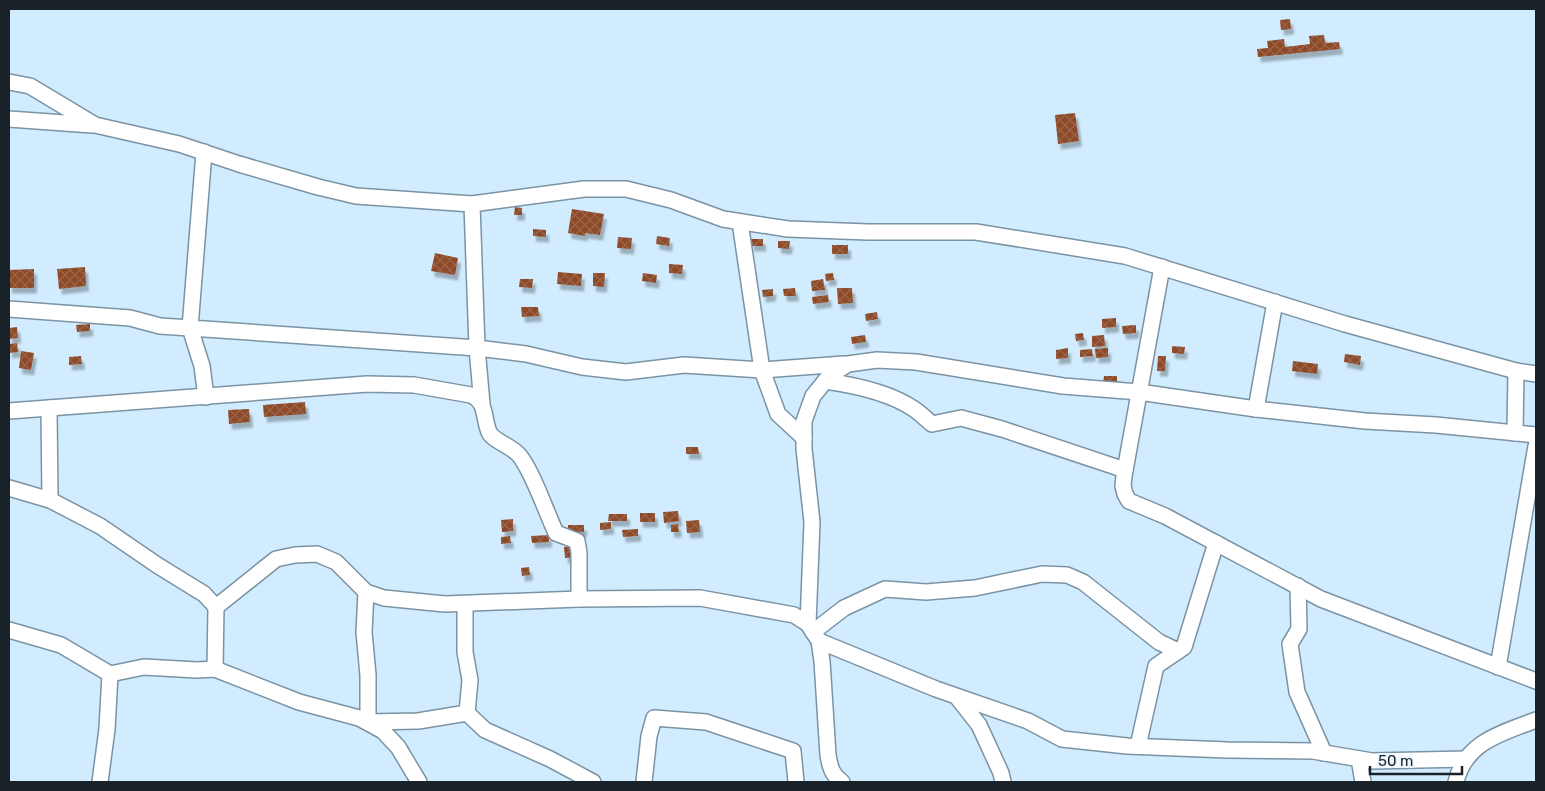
<svg xmlns="http://www.w3.org/2000/svg" width="1545" height="791" font-family="Rubik,sans-serif">
<style>
.building{fill:url(#building-cross-hatch);filter:url(#shadow)}
.lines{fill:none;stroke-linecap:round;stroke-linejoin:round}
.minor-casing{stroke:#7b93a3;stroke-width:18}
.minor{stroke:#fff;stroke-width:15}
</style>
<defs>
<pattern id="building-cross-hatch" width="8" height="8" patternUnits="userSpaceOnUse" patternTransform="scale(1.25)"><rect width="8" height="8" fill="#8e4827"/><path d="M0 0l8 8M0 8l8-8" fill="none" stroke="#99654d"/></pattern>
<filter id="shadow"><feDropShadow dx="3" dy="5.5" stdDeviation="1" flood-color="#0004"/></filter>
</defs>
<rect width="100%" height="100%" fill="#d1ecfe"/>
<!-- building -->
<g class="building">
<polygon points="1290,19 1291,29 1281,30 1280,20"/>
<polygon points="1324,35 1325,43 1339,42 1340,49 1258,57 1257,49 1268,48 1267,41 1284,39 1285,47 1310,44 1309,36"/>
<polygon points="1075,113 1079,141 1058,144 1055,115"/>
<polygon points="515,207 522,208 522,215 514,215"/>
<polygon points="572,209 604,214 600,235 585,233 585,236 568,233"/>
<polygon points="533,229 546,230 546,237 533,236"/>
<polygon points="657,236 670,238 669,246 656,244"/>
<polygon points="618,237 632,238 631,249 617,248"/>
<rect x="751" y="239" width="12" height="7"/>
<polygon points="778,241 790,241 789,249 778,248"/>
<rect x="832" y="245" width="16" height="9"/>
<polygon points="435,253 458,258 455,275 431,271"/>
<polygon points="669,264 683,265 682,274 669,273"/>
<polygon points="85,267 86,286 59,289 57,269"/>
<polygon points="34,269 34,288 9,288 9,270"/>
<polygon points="558,272 582,274 581,286 557,284"/>
<polygon points="593,273 605,273 604,287 593,286"/>
<polygon points="643,273 657,275 656,283 642,281"/>
<polygon points="833,273 834,280 826,281 825,274"/>
<polygon points="520,279 533,279 532,288 519,287"/>
<polygon points="823,279 825,290 812,291 811,281"/>
<polygon points="795,288 796,296 784,296 783,289"/>
<polygon points="837,288 852,288 853,303 838,304"/>
<polygon points="773,289 773,296 763,297 762,290"/>
<polygon points="828,295 829,302 813,304 812,297"/>
<polygon points="521,307 538,307 539,316 522,317"/>
<polygon points="877,312 878,319 866,321 865,314"/>
<polygon points="1116,318 1116,327 1102,328 1102,319"/>
<polygon points="90,324 90,331 77,332 76,325"/>
<polygon points="1136,325 1136,333 1123,334 1122,326"/>
<polygon points="17,327 18,338 9,339 9,328"/>
<polygon points="1083,333 1084,340 1076,341 1075,334"/>
<polygon points="865,335 866,342 852,344 851,337"/>
<polygon points="1104,335 1105,346 1092,347 1092,336"/>
<polygon points="17,343 18,352 9,353 9,344"/>
<polygon points="1172,346 1185,347 1184,354 1172,353"/>
<polygon points="1068,348 1068,358 1056,359 1056,350"/>
<polygon points="1108,348 1108,357 1096,358 1095,349"/>
<polygon points="1092,349 1093,356 1080,357 1080,350"/>
<polygon points="21,351 34,353 31,370 19,368"/>
<polygon points="1345,354 1361,356 1360,365 1344,362"/>
<polygon points="81,356 82,364 69,365 69,357"/>
<polygon points="1158,356 1166,356 1165,371 1157,371"/>
<polygon points="1293,361 1318,364 1317,374 1292,371"/>
<polygon points="1104,376 1117,376 1117,385 1103,384"/>
<polygon points="305,402 306,414 264,417 263,405"/>
<polygon points="249,409 250,422 229,424 228,410"/>
<polygon points="686,447 698,447 699,454 686,454"/>
<polygon points="678,511 679,521 664,523 663,512"/>
<rect x="640" y="513" width="15" height="9"/>
<polygon points="609,514 627,514 627,521 608,521"/>
<polygon points="513,519 513,531 502,532 501,520"/>
<polygon points="699,520 700,532 687,533 686,521"/>
<polygon points="611,522 611,529 600,530 600,523"/>
<polygon points="678,524 679,532 671,532 671,525"/>
<rect x="568" y="525" width="16" height="7"/>
<polygon points="638,529 638,536 623,537 622,530"/>
<polygon points="549,535 549,542 532,543 531,536"/>
<polygon points="510,536 511,543 501,544 501,537"/>
<polygon points="576,546 577,557 565,558 564,547"/>
<polygon points="529,567 530,575 522,576 521,568"/>
</g>
<g class="lines">
<defs>
<g id="minor">
<polyline points="9,82 30,86 95,125 179,144 239,164 318,187 356,196 472,204 584,189 626,189 671,200 723,219 788,229 868,232 976,232 1125,256 1345,324 1516,371 1536,374"/>
<polyline points="9,119 92,125"/>
<polyline points="204,152 190,328 477,348 526,354 582,367 626,372 684,365 762,370 844,364"/>
<polyline points="472,204 477,348 482,404"/>
<polyline points="740,222 762,370 778,414 804,438"/>
<polyline points="1162,267 1124,476 1123,486 1125,494 1129,501 1165,516 1321,599 1536,681"/>
<polyline points="9,309 130,318 160,326 190,328 202,366 206,397"/>
<path d="M825,381C854,385 889,392 914,409C920,413 926,419 932,424L961,418L1002,429L1125,470"/>
<polyline points="49,408 50,500"/>
<polyline points="1256,409 1275,302"/>
<path d="M9,411L367,384L414,385L471,395C487,402 483,418 489,432C493,441 510,445 519,455C533,472 546,512 556,533L577,541L579,553V599"/>
<polyline points="1515,433 1516,371"/>
<polyline points="9,488 50,500 100,526 157,565 204,594 216,607 215,669"/>
<polyline points="1298,586 1299,629 1290,644 1297,692 1324,753"/>
<polyline points="366,592 364,632 368,675 368,722 418,721 467,713 485,730 550,759 593,782"/>
<polyline points="465,604 465,652 470,680 467,713"/>
<path d="M216,607L276,559L295,555L317,554L336,562L366,592L384,598L445,604L579,599L700,598L794,615L808,624L819,641L822,661L828,755C830,767 832,775 842,782"/>
<polyline points="808,624 812,522 804,449 804,421 813,396 830,375 848,364 877,360 916,362 1063,386 1139,392 1256,409 1365,421 1436,425 1536,435"/>
<polyline points="9,630 61,645 110,674 144,667 197,670 215,669 299,702 359,718 383,731 398,747 419,782"/>
<polyline points="813,632 844,608 885,589 926,592 975,588 1042,574 1067,575 1083,582 1159,642 1178,651"/>
<polyline points="819,641 936,689 1028,721 1062,739 1127,746 1227,750 1313,751 1372,761 1466,759"/>
<polyline points="1498,667 1536,446"/>
<polyline points="957,697 979,725 1001,773 1003,782"/>
<polyline points="1138,746 1156,666 1184,647 1216,543"/>
<polyline points="1359,759 1363,782"/>
<polyline points="100,782 107,729 110,674"/>
<polyline points="644,782 649,736 654,718 706,722 793,751 796,782"/>
<path d="M1456,782C1465,742 1502,733 1536,720"/>
</g>
</defs>
<!-- minor casing -->
<use href="#minor" class="minor-casing"/>
<!-- minor -->
<use href="#minor" class="minor"/>
</g>
<!-- border -->
<rect width="1545" height="791" fill="none" stroke="#182228" stroke-width="20"/>
<!-- scale -->
<path d="M1370 766v8h92v-8" fill="none" stroke="#182228" stroke-width="2.5"/>
<text x="1378" y="766" font-size="15" fill="#182228" stroke="#ecf6fe" stroke-width="4" paint-order="stroke">50 m</text>
</svg>
